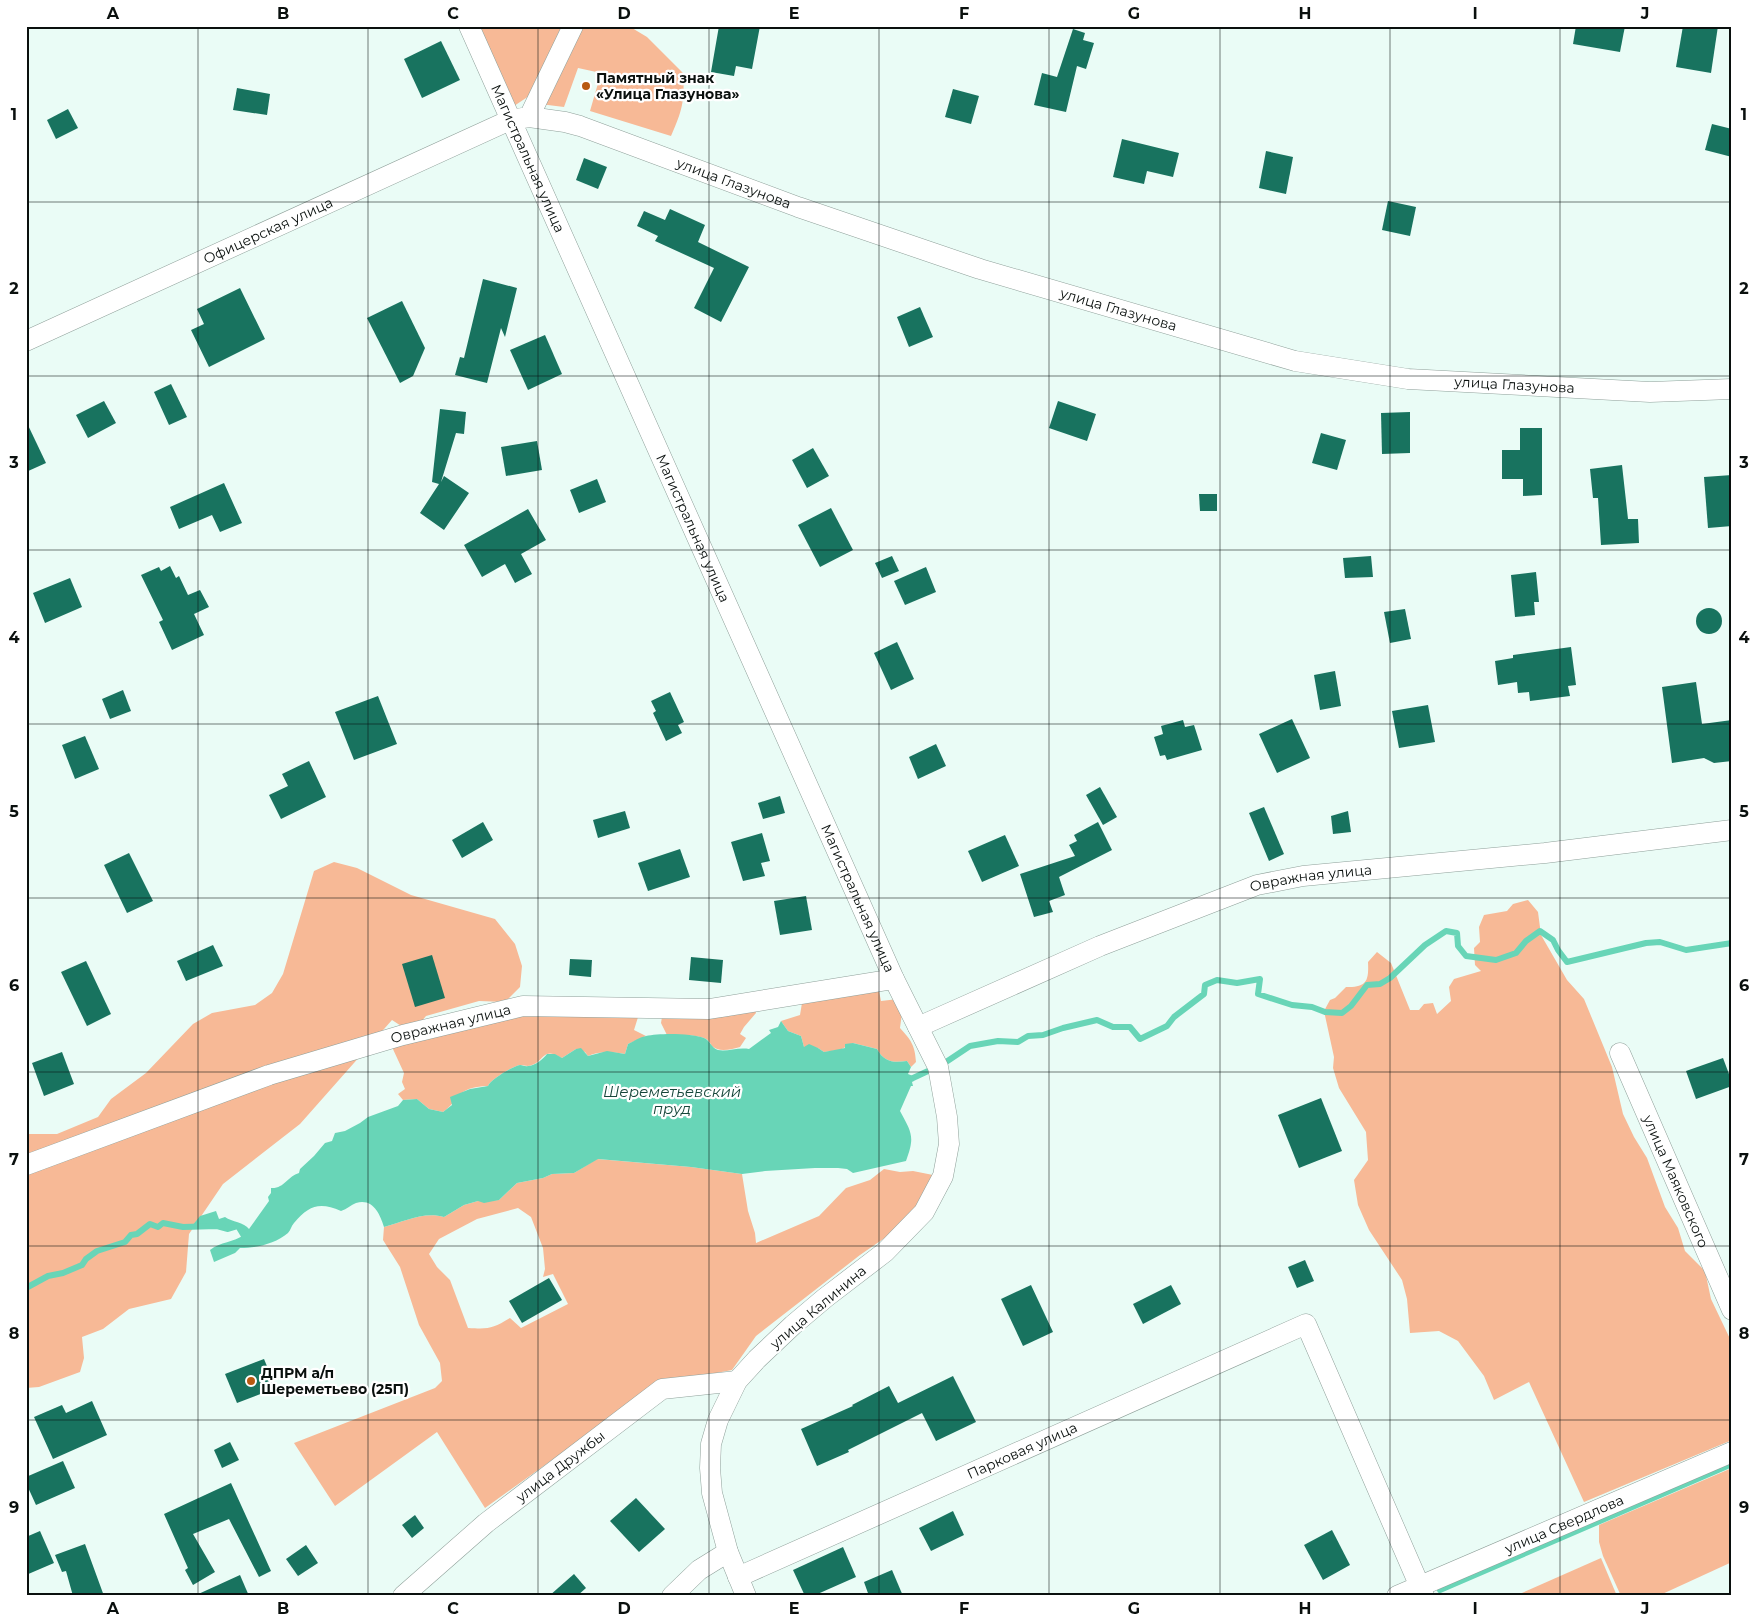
<svg xmlns="http://www.w3.org/2000/svg" width="1758" height="1622" font-family="Montserrat,sans-serif">
<style>
.green{fill:#f7b996;fill-rule:evenodd}
.water{fill:#68d5b7}
.lines{fill:none;stroke-linecap:round;stroke-linejoin:round}
.stream{stroke:#68d5b7;stroke-width:6}
.building{fill:#18735f}
.minor-casing{stroke:#8fa09a;stroke-width:21}
.minor{stroke:#fff;stroke-width:20}
.grid{fill:none;stroke:#0a100e;stroke-width:1;stroke-opacity:0.55}
.poi-dot{fill:#b85911;stroke:#fff;stroke-width:2}
.labels{text-anchor:middle;dominant-baseline:central;stroke-width:4.5;stroke-linejoin:round;paint-order:stroke}
.poi-label{font-size:14px;font-weight:bold;fill:#0a100e;stroke:#fff;text-anchor:start}
.street-label{font-size:14px;fill:#0a100e;stroke:#fff}
.water-label{font-size:15px;font-style:italic;fill:#16463a;stroke:#fff}
.neatline{fill:none;stroke:#0a100e;stroke-width:2}
.grid-label{font-size:16px;text-anchor:middle;font-weight:bold;fill:#0a100e}
</style>
<rect width="100%" height="100%" fill="#eafcf6"/>
<!-- green -->
<g class="green">
<polygon points="479,26 563,26 529,96 514,106"/>
<path d="M577,26H632V28L647,37L683,73C685,101 682,111 671,136L590,111L601,73L578,68L564,107L540,104Z"/>
<polygon points="334,862 357,868 411,895 495,919 515,944 522,966 520,987 505,1002 479,1001 426,1016 412,1033 392,1020 300,1124 223,1184 189,1234 186,1272 171,1299 129,1309 103,1329 82,1337 84,1358 80,1372 39,1387 26,1388 26,1134 57,1134 98,1117 111,1099 146,1073 193,1024 212,1013 255,1005 272,993 283,974 314,871"/>
<path d="M1528,900L1538,912L1541,935L1567,980L1584,999L1612,1067L1623,1114L1634,1137L1647,1158L1665,1207L1678,1228L1685,1251L1705,1271L1711,1299L1732,1343V1440L1584,1502L1529,1382L1494,1400L1484,1376L1458,1341L1439,1331L1410,1333L1407,1299L1402,1280L1369,1230L1358,1205L1354,1180L1368,1160L1366,1132L1339,1088L1333,1068L1334,1057L1324,1011L1330,1000L1335,998L1346,987C1366,987 1369,982 1368,962L1377,952L1391,963L1410,1010H1419L1424,1004L1433,1003L1437,1014L1451,1001L1449,987L1454,979L1481,971L1475,965L1474,948L1480,942L1479,927L1484,915L1507,911L1513,904Z"/>
<path d="M878,986L881,1001L898,999L902,1013L900,1028C911,1040 915,1045 916,1062L911,1067L907,1061C893,1063 884,1062 877,1049L853,1043L840,1050L824,1052L818,1048L804,1047L801,1036L788,1031L781,1021L800,1015L802,1003Z"/>
<path d="M755,1007L756,1013L744,1027L740,1034L746,1038L740,1047C732,1049 719,1053 712,1046C709,1042 709,1040 704,1038C693,1034 679,1035 667,1035L661,1023L662,1017Z"/>
<path d="M523,1012L639,1014L634,1030L646,1036L628,1044L625,1054C613,1052 599,1051 588,1056L585,1052L576,1049L562,1058C558,1056 552,1052 547,1054C542,1056 539,1063 532,1065C527,1067 525,1065 520,1065C513,1066 490,1080 488,1086C479,1086 467,1088 460,1094C452,1102 453,1105 443,1112L429,1109L417,1099L403,1100L398,1094L405,1089L402,1082L404,1073L392,1047Z"/>
<path d="M597,1159L691,1167L742,1174L748,1211L755,1233L756,1243L819,1216L846,1188L870,1180L884,1169L900,1172L913,1171L933,1175L915,1208L889,1235L860,1255L756,1336L732,1370L658,1384L485,1508L437,1432L335,1506L294,1443L435,1388L442,1381L440,1363L419,1325L400,1267L383,1240L384,1227C403,1222 424,1211 444,1217L464,1205L478,1201L499,1200L517,1183L543,1178L552,1174L574,1173ZM518,1208L531,1217L543,1248L545,1269L543,1277L553,1274L568,1304L521,1328L510,1318C492,1329 489,1329 468,1328L450,1280L437,1267L429,1254L439,1239L477,1219Z"/>
<polygon points="1732,1468 1732,1562 1658,1596 1621,1596 1603,1556 1599,1542 1599,1525"/>
<polygon points="1601,1558 1617,1596 1515,1596"/>
</g>
<!-- water -->
<path class="water" d="M781,1021L788,1031L801,1036L804,1047L809,1044L818,1048L824,1052L845,1048V1044L853,1043L877,1049C884,1062 893,1063 907,1061L911,1067L908,1074L913,1076L914,1081L912,1082L913,1086H911L900,1111C912,1133 915,1137 906,1161L853,1173L847,1169L838,1168H815L765,1171L742,1174L691,1167L598,1159L574,1173L552,1174L543,1178L517,1183L499,1200L484,1203L478,1201L464,1205L444,1217C424,1211 403,1222 384,1227C380,1214 373,1198 356,1203C351,1205 347,1209 341,1211C320,1202 309,1205 294,1223C291,1226 291,1230 288,1233C275,1244 256,1248 240,1248L235,1253L214,1262L210,1250C220,1242 234,1242 244,1235L238,1226L228,1229L217,1226H192L200,1216L216,1211L219,1219L225,1217C232,1222 244,1222 249,1229L269,1201L268,1197L271,1193V1188C284,1189 288,1176 299,1173L300,1169L314,1156L325,1143L332,1141L335,1133L345,1131L360,1123L368,1117L398,1106L403,1100L417,1099L429,1109L443,1112L452,1105L450,1097L470,1089L488,1086C490,1080 513,1066 520,1065C523,1065 525,1067 528,1066C535,1066 543,1059 547,1054H555L562,1058L576,1049L581,1048L588,1056L607,1051L625,1054L628,1044C634,1041 640,1037 646,1036C659,1033 691,1033 704,1038C710,1040 711,1048 718,1050C727,1052 738,1047 749,1049L771,1033L769,1030L778,1027Z"/>
<g class="lines">
<!-- stream -->
<g class="stream">
<polyline points="913,1078 943,1064 970,1046 998,1041 1018,1042 1028,1036 1043,1035 1063,1028 1097,1020 1113,1027 1130,1027 1140,1039 1167,1026 1174,1017 1204,994 1205,985 1217,980 1237,983 1260,979 1258,994 1292,1005 1312,1007 1325,1012 1342,1013 1351,1006 1367,985 1380,984 1390,978 1425,945 1446,931 1457,933 1458,946 1466,956 1496,960 1516,953 1526,941 1540,931 1553,940 1558,950 1567,962 1646,943 1660,942 1686,950 1732,943"/>
<polyline points="26,1288 48,1276 63,1273 82,1265 86,1259 97,1251 125,1242 131,1235 137,1234 150,1224 158,1227 163,1223 183,1227 217,1226 228,1229 238,1226 244,1236"/>
<polyline points="1440,1590 1732,1464"/>
</g>
</g>
<!-- building -->
<g class="building">
<polygon points="719,26 760,26 752,69 736,66 734,76 711,72"/>
<polygon points="1576,26 1625,26 1620,52 1573,44"/>
<polygon points="1683,26 1718,26 1711,73 1676,67"/>
<polygon points="1073,29 1085,33 1083,40 1094,43 1086,69 1077,66 1066,112 1034,105 1042,73 1057,77"/>
<polygon points="441,41 460,80 422,98 404,59"/>
<polygon points="237,88 270,94 267,115 233,110"/>
<polygon points="953,89 979,96 971,124 945,117"/>
<polygon points="68,109 78,128 56,139 47,120"/>
<polygon points="1712,124 1732,129 1732,157 1705,150"/>
<polygon points="1122,139 1179,153 1173,177 1147,171 1144,184 1113,177"/>
<polygon points="1266,151 1293,157 1286,194 1259,188"/>
<polygon points="584,158 607,167 598,189 576,180"/>
<polygon points="1388,201 1416,207 1410,236 1382,230"/>
<polygon points="670,209 705,225 698,242 749,267 721,322 694,308 714,268 655,241 658,236 637,226 644,211 665,220"/>
<polygon points="483,279 517,288 505,337 501,328 487,383 455,375 460,357 464,358"/>
<polygon points="240,288 265,339 209,367 191,330 204,324 197,309"/>
<polygon points="402,301 425,348 413,376 400,383 367,318"/>
<polygon points="920,307 933,337 909,347 897,317"/>
<polygon points="545,335 562,374 528,390 510,350"/>
<polygon points="171,384 187,417 169,425 154,392"/>
<polygon points="104,401 116,423 88,438 76,415"/>
<polygon points="1058,401 1096,414 1087,441 1049,428"/>
<polygon points="440,409 466,412 464,434 456,433 441,482 444,476 469,493 444,530 420,513 439,484 432,482"/>
<polygon points="1410,412 1410,453 1382,454 1381,413"/>
<polygon points="26,421 46,463 26,472"/>
<polygon points="1520,428 1542,428 1542,495 1523,496 1523,479 1502,479 1502,450 1520,450"/>
<polygon points="1321,433 1346,440 1337,470 1312,463"/>
<polygon points="537,441 542,470 506,476 501,447"/>
<polygon points="813,448 829,476 807,488 792,460"/>
<polygon points="1622,465 1628,519 1638,519 1639,543 1601,545 1598,498 1593,498 1590,469"/>
<polygon points="1732,475 1732,526 1708,528 1704,477"/>
<polygon points="597,479 606,502 579,513 570,490"/>
<polygon points="224,483 242,523 220,532 212,515 179,529 170,507"/>
<polygon points="1199,494 1217,494 1217,511 1200,511"/>
<polygon points="831,508 853,550 820,567 798,525"/>
<polygon points="528,509 546,540 521,554 532,574 515,583 505,564 482,577 464,545"/>
<polygon points="892,556 899,571 882,578 875,563"/>
<polygon points="1371,556 1373,577 1345,578 1343,558"/>
<polygon points="170,566 176,578 179,576 188,595 200,590 209,607 194,614 204,635 172,650 159,622 163,620 141,575 159,567 161,571"/>
<polygon points="926,567 936,592 905,605 894,581"/>
<polygon points="1536,572 1539,602 1534,602 1535,615 1515,617 1511,575"/>
<polygon points="70,578 82,607 45,623 33,593"/>
<circle cx="1709" cy="621" r="13"/>
<polygon points="1405,609 1411,639 1390,643 1384,612"/>
<polygon points="897,642 914,679 891,690 874,653"/>
<polygon points="1571,647 1576,685 1568,686 1570,696 1530,701 1529,692 1518,693 1517,682 1498,685 1495,661 1513,658 1513,655"/>
<polygon points="1335,671 1341,706 1320,710 1314,675"/>
<polygon points="1696,682 1702,724 1732,720 1732,761 1714,763 1704,758 1672,763 1662,687"/>
<polygon points="123,690 131,711 110,719 102,699"/>
<polygon points="670,692 684,722 678,725 682,733 666,741 653,713 656,711 651,701"/>
<polygon points="378,696 397,744 354,760 335,712"/>
<polygon points="1428,705 1435,742 1399,748 1392,711"/>
<polygon points="1292,719 1310,758 1277,773 1259,734"/>
<polygon points="1183,720 1185,727 1194,725 1202,750 1167,760 1165,755 1160,756 1154,737 1163,734 1161,726"/>
<polygon points="85,736 99,769 75,779 62,745"/>
<polygon points="936,744 946,766 918,779 909,757"/>
<polygon points="309,761 326,797 281,819 269,795 288,786 282,774"/>
<polygon points="1100,787 1117,817 1103,825 1086,795"/>
<polygon points="780,796 785,813 763,819 758,803"/>
<polygon points="1264,807 1284,854 1269,861 1249,813"/>
<polygon points="625,811 630,828 598,838 593,820"/>
<polygon points="1348,811 1351,832 1333,834 1331,816"/>
<polygon points="483,822 493,840 462,858 452,840"/>
<polygon points="1098,822 1112,850 1059,877 1065,895 1049,901 1053,912 1034,917 1020,874 1075,856 1069,845 1077,841 1074,835"/>
<polygon points="762,833 770,861 761,863 765,876 743,881 731,842"/>
<polygon points="1005,835 1019,866 982,882 968,851"/>
<polygon points="680,849 690,877 648,891 638,863"/>
<polygon points="129,853 153,901 127,913 104,865"/>
<polygon points="806,896 812,930 780,935 774,901"/>
<polygon points="213,945 223,966 186,981 177,961"/>
<polygon points="432,955 445,998 415,1007 402,964"/>
<polygon points="691,957 723,960 721,983 689,980"/>
<polygon points="570,959 592,960 591,977 569,975"/>
<polygon points="86,961 111,1014 87,1026 61,972"/>
<polygon points="62,1052 74,1084 44,1096 32,1063"/>
<polygon points="1723,1058 1732,1082 1732,1086 1696,1099 1686,1071"/>
<polygon points="1321,1098 1342,1151 1299,1168 1278,1115"/>
<polygon points="1305,1260 1314,1281 1297,1288 1288,1267"/>
<polygon points="549,1278 562,1300 522,1323 509,1301"/>
<polygon points="1031,1285 1053,1332 1023,1346 1001,1299"/>
<polygon points="1171,1285 1181,1304 1143,1324 1133,1304"/>
<polygon points="264,1359 276,1388 237,1403 225,1374"/>
<polygon points="953,1376 976,1422 936,1441 922,1413 848,1450 849,1452 817,1466 801,1429 853,1406 852,1405 889,1386 898,1403"/>
<polygon points="92,1401 107,1435 53,1459 34,1417 62,1405 66,1413"/>
<polygon points="230,1442 239,1460 222,1468 214,1450"/>
<polygon points="63,1461 75,1488 36,1505 26,1483 26,1477"/>
<polygon points="231,1483 271,1571 259,1577 229,1519 193,1534 215,1572 193,1585 185,1570 188,1568 164,1514"/>
<polygon points="636,1498 665,1529 639,1552 610,1521"/>
<polygon points="953,1511 964,1535 931,1551 919,1528"/>
<polygon points="415,1515 424,1528 412,1538 402,1525"/>
<polygon points="1332,1530 1350,1565 1323,1580 1304,1545"/>
<polygon points="40,1531 54,1563 26,1575 26,1537"/>
<polygon points="85,1544 104,1596 73,1596 66,1571 62,1572 55,1555"/>
<polygon points="306,1545 318,1563 298,1576 286,1559"/>
<polygon points="843,1547 856,1577 813,1596 805,1596 793,1570"/>
<polygon points="892,1570 903,1596 869,1596 864,1582"/>
<polygon points="574,1574 586,1588 577,1596 549,1596"/>
<polygon points="240,1575 249,1596 194,1596"/>
</g>
<g class="lines">
<defs>
<g id="minor">
<path id="s1" d="M469,26L894,979L938,1067L947,1117L949,1144L943,1176L924,1212L885,1252L825,1298L793,1325L757,1359L737,1381L718,1420L711,1444L710,1468L712,1493L728,1552L746,1596"/>
<path id="s2" d="M529,117L565,122L580,126L798,207L980,269L1295,361L1408,379L1650,392L1732,389"/>
<path id="s3" d="M26,341L510,120L529,117L573,26"/>
<path id="s4" d="M918,1027L1100,946L1257,885L1303,876L1545,853L1732,830"/>
<path id="s5" d="M1620,1053L1732,1310"/>
<path id="s6" d="M26,1165L269,1075L403,1035L523,1006L709,1009L894,979"/>
<path id="s7" d="M738,1577L1306,1324L1424,1596"/>
<path id="s8" d="M403,1596L486,1523L662,1389L737,1381"/>
<polyline points="672,1596 699,1570 728,1552"/>
<path id="s9" d="M1397,1596L1732,1452"/>
</g>
</defs>
<!-- minor casing -->
<use href="#minor" class="minor-casing"/>
<!-- minor -->
<use href="#minor" class="minor"/>
</g>
<!-- grid -->
<path class="grid" d="M198,26V1596M368,26V1596M538,26V1596M709,26V1596M879,26V1596M1049,26V1596M1220,26V1596M1390,26V1596M1560,26V1596M26,202H1732M26,376H1732M26,550H1732M26,724H1732M26,898H1732M26,1072H1732M26,1246H1732M26,1420H1732"/>
<!-- markers -->
<g class="poi-dot">
<circle cx="586" cy="86" r="5"/>
<circle cx="251" cy="1381" r="5"/>
</g>
<g class="labels">
<!-- poi labels -->
<g class="poi-label">
<text x="596" y="78">Памятный знак<tspan x="596" dy="16">«Улица Глазунова»</tspan></text>
<text x="261" y="1373">ДПРМ а/п<tspan x="261" dy="16">Шереметьево (25П)</tspan></text>
</g>
<!-- street labels -->
<g class="street-label">
<text stroke="none"><textPath href="#s1" startOffset="145">Магистральная улица</textPath></text>
<text stroke="none"><textPath href="#s2" startOffset="216">улица Глазунова</textPath></text>
<text stroke="none"><textPath href="#s3" startOffset="266">Офицерская улица</textPath></text>
<text stroke="none"><textPath href="#s2" startOffset="621">улица Глазунова</textPath></text>
<text stroke="none"><textPath href="#s2" startOffset="1026">улица Глазунова</textPath></text>
<text stroke="none"><textPath href="#s1" startOffset="550">Магистральная улица</textPath></text>
<text stroke="none"><textPath href="#s4" startOffset="422">Овражная улица</textPath></text>
<text stroke="none"><textPath href="#s1" startOffset="955">Магистральная улица</textPath></text>
<text stroke="none"><textPath href="#s6" startOffset="448">Овражная улица</textPath></text>
<text stroke="none"><textPath href="#s5" startOffset="140">улица Маяковского</textPath></text>
<text transform="translate(818 1307) rotate(-40)">улица Калинина</text>
<text stroke="none"><textPath href="#s7" startOffset="311">Парковая улица</textPath></text>
<text stroke="none"><textPath href="#s8" startOffset="204">улица Дружбы</textPath></text>
<text stroke="none"><textPath href="#s9" startOffset="182">улица Свердлова</textPath></text>
</g>
<!-- water labels -->
<g class="water-label">
<text x="672" y="1091">Шереметьевский<tspan x="672" dy="17">пруд</tspan></text>
</g>
</g>
<!-- border -->
<rect width="1758" height="1622" fill="none" stroke="#ffffff" stroke-width="55"/>
<rect x="28" y="28" width="1702" height="1566" class="neatline"/>
<g class="grid-label">
<text x="113" y="19">A</text>
<text x="283" y="19">B</text>
<text x="453" y="19">C</text>
<text x="624" y="19">D</text>
<text x="794" y="19">E</text>
<text x="964" y="19">F</text>
<text x="1134" y="19">G</text>
<text x="1305" y="19">H</text>
<text x="1475" y="19">I</text>
<text x="1645" y="19">J</text>
<text x="14" y="120">1</text>
<text x="1744" y="120">1</text>
<text x="14" y="294">2</text>
<text x="1744" y="294">2</text>
<text x="14" y="468">3</text>
<text x="1744" y="468">3</text>
<text x="14" y="643">4</text>
<text x="1744" y="643">4</text>
<text x="14" y="817">5</text>
<text x="1744" y="817">5</text>
<text x="14" y="991">6</text>
<text x="1744" y="991">6</text>
<text x="14" y="1165">7</text>
<text x="1744" y="1165">7</text>
<text x="14" y="1339">8</text>
<text x="1744" y="1339">8</text>
<text x="14" y="1513">9</text>
<text x="1744" y="1513">9</text>
<text x="113" y="1614">A</text>
<text x="283" y="1614">B</text>
<text x="453" y="1614">C</text>
<text x="624" y="1614">D</text>
<text x="794" y="1614">E</text>
<text x="964" y="1614">F</text>
<text x="1134" y="1614">G</text>
<text x="1305" y="1614">H</text>
<text x="1475" y="1614">I</text>
<text x="1645" y="1614">J</text>
</g>
</svg>
